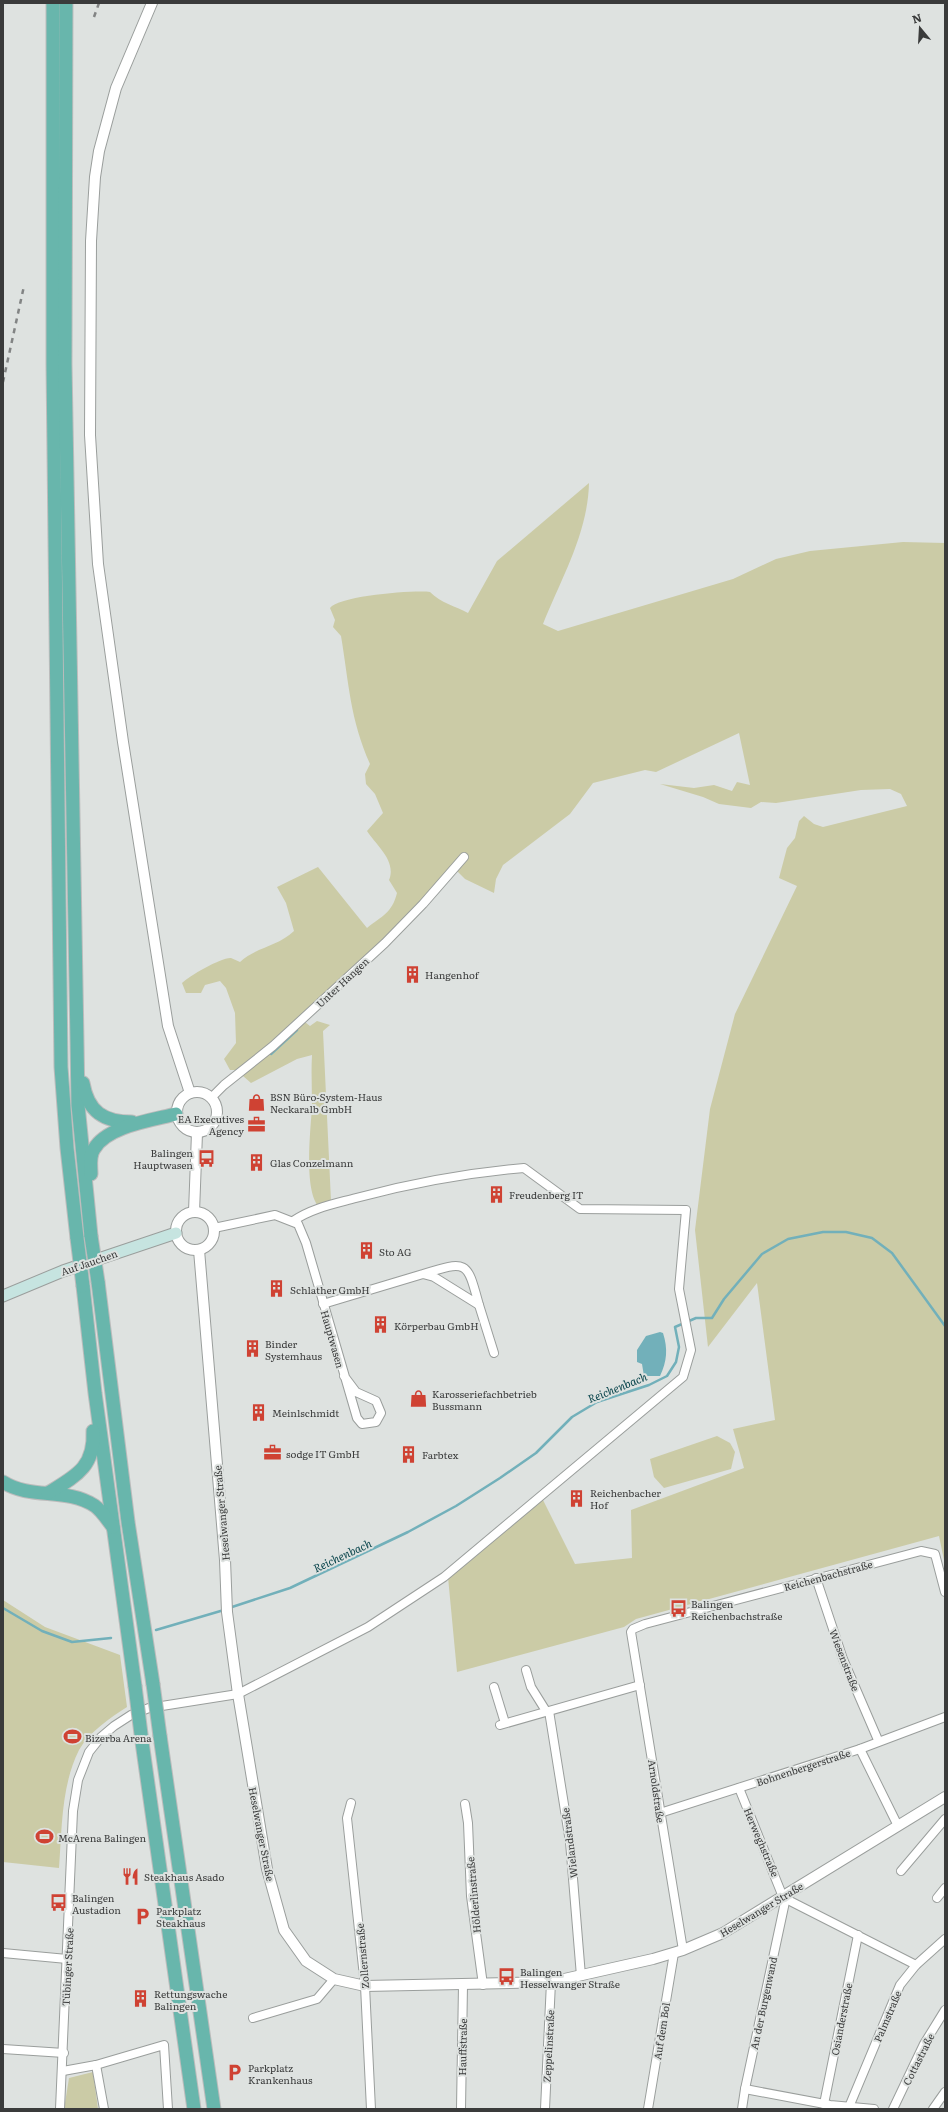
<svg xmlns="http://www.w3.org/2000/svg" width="948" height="2112" font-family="Literata,serif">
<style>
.green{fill:#cbcba6}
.water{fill:#72b0ba}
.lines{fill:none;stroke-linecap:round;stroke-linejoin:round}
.stream{stroke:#72b0ba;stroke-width:2.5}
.minor-casing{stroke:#9a9e9c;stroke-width:10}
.tertiary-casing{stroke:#9a9e9c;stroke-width:12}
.secondary-casing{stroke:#9a9e9c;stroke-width:13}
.trunk-casing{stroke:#bcbcbc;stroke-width:15}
.minor{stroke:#fff;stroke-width:8}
.tertiary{stroke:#fff;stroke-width:10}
.secondary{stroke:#c6e4e0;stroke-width:11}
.trunk{stroke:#68b6ac;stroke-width:13}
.rail{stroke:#828484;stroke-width:2.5;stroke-dasharray:5 5;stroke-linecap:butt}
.trunk-bridge-casing{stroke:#bcbcbc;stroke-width:15;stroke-linecap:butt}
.trunk-bridge{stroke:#68b6ac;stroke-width:13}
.labels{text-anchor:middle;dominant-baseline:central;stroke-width:4;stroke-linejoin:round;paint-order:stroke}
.poi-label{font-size:10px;fill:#3a3b3b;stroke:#dee2e0;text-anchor:start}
.street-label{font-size:10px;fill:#3a3b3b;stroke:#dee2e0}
.water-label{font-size:11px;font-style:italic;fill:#08444b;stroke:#dee2e0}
</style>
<rect width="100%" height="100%" fill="#dee2e0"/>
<!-- green -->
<g class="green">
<path d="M589,483C588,533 561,579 543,624L558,631L733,579L776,559L810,551L903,542L945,543V1565L939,1536L636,1619L624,1627L457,1672L448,1577L541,1496L575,1564L632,1558L631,1510L744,1468L733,1429L775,1420L757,1283L708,1347L695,1230L710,1109L735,1014L797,886L779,878L787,848L795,838L799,821L804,816L814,824L823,827L907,806L901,794L890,789L861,790L776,803L761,802L751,808L719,804L703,797L660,784L694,788L714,785L732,791L737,782L750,785L739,733L656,772L645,770L593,783L570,814L503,865L496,879L494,893L465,879L457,871L427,904L301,1019L310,1026L317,1021L330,1025L323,1031L331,1201L319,1207C303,1190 311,1128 312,1105C312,1088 311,1072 312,1055L297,1059L251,1083L243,1076L248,1069L243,1065L236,1070H230L224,1059L236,1043L235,1013L226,988L220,981L205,985L201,993H186L182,983C189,976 222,957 231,958C234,959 237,961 240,962C256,947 277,947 294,931L286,903L277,887L318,867L367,928C382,916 392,913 397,893L389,880C397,861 376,845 367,831L383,813L375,794L366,784L365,774L370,764C350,719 349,684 341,636L333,627L335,620L330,608C339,596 413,590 430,592C441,603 455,606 468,613L497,561Z"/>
<polygon points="717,1436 730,1443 735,1452 731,1469 664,1488 654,1477 650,1459"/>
<path d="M3,1600L45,1627L120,1655L127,1707C110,1718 89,1732 79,1750C61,1786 62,1829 59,1868L3,1862Z"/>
<polygon points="93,2072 98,2109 64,2109 69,2078"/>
</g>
<!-- water -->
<path class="water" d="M660,1332L663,1333C668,1349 667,1361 660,1376H644L642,1364L637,1362V1350L646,1336Z"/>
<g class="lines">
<!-- stream -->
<g class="stream">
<polyline points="271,1054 297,1030"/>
<polyline points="3,1608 42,1631 72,1642 111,1638"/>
<polyline points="229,1608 290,1588 408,1532 456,1506 500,1478 536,1453 572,1417 597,1402 649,1385 667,1376 676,1362 679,1347 675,1327 696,1318 712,1318 724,1299 762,1254 788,1239 823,1232 846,1232 872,1238 892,1253 945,1326"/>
<polyline points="156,1630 224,1610"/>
</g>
<defs>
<g id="minor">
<polyline points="211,1098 224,1085 273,1046 385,943 423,904 464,857"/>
<polyline points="214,1228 275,1215 298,1224 306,1243 357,1418 362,1424 376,1422 381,1413 376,1401 356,1392 344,1376"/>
<path d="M323,1304L423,1274L434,1277L479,1305C467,1261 468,1260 423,1274"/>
<polyline points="479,1305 494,1353"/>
<polyline points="816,1578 843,1659 878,1740"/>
<polyline points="526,1670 531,1687 546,1711"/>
<polyline points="494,1687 505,1723"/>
<polyline points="549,1711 570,1842 581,1976"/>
<polyline points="500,1725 640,1685"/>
<polyline points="860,1749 898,1826"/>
<polyline points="739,1788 785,1902 745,2089 742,2109"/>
<polyline points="351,1803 347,1818 365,1986 371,2109"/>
<polyline points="465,1804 468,1823 471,1896 483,1985"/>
<polyline points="660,1813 860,1749 945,1717"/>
<polyline points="901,1871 945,1819"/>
<polyline points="784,1896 788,1900 916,1965"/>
<polyline points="937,1898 945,1888"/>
<polyline points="683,1950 631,1632 633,1629 645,1624 921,1551 935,1554 945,1592"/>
<polyline points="3,1953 67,1959"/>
<polyline points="253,2018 317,1999 334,1979"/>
<polyline points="3,2049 64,2053"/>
<polyline points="96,2065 104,2109"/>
<polyline points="63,2071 96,2065 164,2045 168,2109"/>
<polyline points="745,2089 830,2105 874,2109"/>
<polyline points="824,2104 858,1935"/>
<polyline points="849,2107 900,1985 916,1965 945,1939"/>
<path d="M60,2109L73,1811L78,1780L89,1752L101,1737L114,1726L131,1715L149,1708L238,1694L368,1627L444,1577L683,1377L691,1350L679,1289L686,1210L580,1209L524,1168C466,1173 412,1183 356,1198C334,1204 312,1208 293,1221"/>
<polyline points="461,2109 463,1985"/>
<polyline points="545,2109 551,1982"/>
<polyline points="648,2109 674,1953"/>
<polyline points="893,2109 924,2044 945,2010"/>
<polyline points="933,2109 945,2092"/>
</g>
<g id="tertiary">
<polyline points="152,3 116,88 99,151 95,177 91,241 90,435 98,564 123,742 168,1026 190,1093"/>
<circle cx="197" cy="1112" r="20"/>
<polyline points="194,1212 197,1133"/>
<circle cx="195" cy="1231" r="19"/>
<polyline points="199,1250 225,1560 227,1612 238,1694 267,1869 284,1930 306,1961 334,1979 365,1986 551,1982 653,1959 683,1950 723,1933 945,1797"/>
</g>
<polyline id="secondary" points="3,1296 63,1271 176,1233"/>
<g id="trunk">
<polyline points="53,3 53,364 61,1067 67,1148 77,1238"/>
<polyline points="66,3 65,364 77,1042 78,1105 91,1236"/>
<path d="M83,1083C88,1112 104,1122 132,1122"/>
<path d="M91,1174C91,1166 89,1156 94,1149C107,1126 153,1120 176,1114"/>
<polyline points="98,1282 128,1522 153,1684"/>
<polyline points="83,1286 95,1393 135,1686"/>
<path d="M3,1482C31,1500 66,1487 95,1506C102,1511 108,1521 113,1527"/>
<path d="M48,1493C76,1476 95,1467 93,1431"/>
<polyline points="160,1736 214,2109"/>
<polyline points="142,1742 194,2109"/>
</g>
</defs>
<!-- minor casing -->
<use href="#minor" class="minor-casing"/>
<!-- tertiary casing -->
<use href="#tertiary" class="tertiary-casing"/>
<!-- secondary casing -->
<use href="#secondary" class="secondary-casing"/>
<!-- trunk casing -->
<use href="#trunk" class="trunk-casing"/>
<!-- minor -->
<use href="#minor" class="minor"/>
<!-- tertiary -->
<use href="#tertiary" class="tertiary"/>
<!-- secondary -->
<use href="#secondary" class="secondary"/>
<!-- trunk -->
<use href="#trunk" class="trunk"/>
<!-- rail -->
<g class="rail">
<polyline points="94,17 99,3"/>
<polyline points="3,382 24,286"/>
</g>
<defs>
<g id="trunk-bridge">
<polyline points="91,1236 98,1282"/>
<polyline points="77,1238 83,1286"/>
<polyline points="153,1684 160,1736"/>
<polyline points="135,1686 142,1742"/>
</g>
</defs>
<!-- trunk-bridge casing -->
<use href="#trunk-bridge" class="trunk-bridge-casing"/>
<!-- trunk-bridge -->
<use href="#trunk-bridge" class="trunk-bridge"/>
</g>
<!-- icons -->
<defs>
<symbol id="building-bare" viewBox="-9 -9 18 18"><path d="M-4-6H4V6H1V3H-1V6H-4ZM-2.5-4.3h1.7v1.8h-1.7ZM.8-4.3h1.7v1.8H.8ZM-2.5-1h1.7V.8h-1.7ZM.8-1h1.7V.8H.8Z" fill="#cf4233" stroke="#dee2e0" stroke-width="2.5" paint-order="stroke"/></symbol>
<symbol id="shop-bare" viewBox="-9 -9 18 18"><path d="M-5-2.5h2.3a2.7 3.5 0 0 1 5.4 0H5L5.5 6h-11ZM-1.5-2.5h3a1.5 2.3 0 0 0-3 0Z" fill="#cf4233" stroke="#dee2e0" stroke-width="2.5" paint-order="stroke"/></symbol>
<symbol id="office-bare" viewBox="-9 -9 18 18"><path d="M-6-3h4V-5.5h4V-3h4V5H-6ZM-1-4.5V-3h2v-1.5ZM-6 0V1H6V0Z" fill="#cf4233" stroke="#dee2e0" stroke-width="2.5" paint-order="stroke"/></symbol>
<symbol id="bus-bare" viewBox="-9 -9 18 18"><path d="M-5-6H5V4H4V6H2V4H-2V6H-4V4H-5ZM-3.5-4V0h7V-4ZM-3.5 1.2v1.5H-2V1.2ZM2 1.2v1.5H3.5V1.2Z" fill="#cf4233" stroke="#dee2e0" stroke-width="2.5" paint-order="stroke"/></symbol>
<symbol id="stadium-bare" viewBox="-9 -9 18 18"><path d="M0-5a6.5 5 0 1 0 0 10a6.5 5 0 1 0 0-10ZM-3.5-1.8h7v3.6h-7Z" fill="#cf4233" stroke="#dee2e0" stroke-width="2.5" paint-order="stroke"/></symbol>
<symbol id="restaurant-bare" viewBox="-9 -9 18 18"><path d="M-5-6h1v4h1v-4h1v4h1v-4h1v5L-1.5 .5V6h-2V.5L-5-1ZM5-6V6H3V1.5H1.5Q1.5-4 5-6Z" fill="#cf4233" stroke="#dee2e0" stroke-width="2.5" paint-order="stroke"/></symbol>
<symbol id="parking-bare" viewBox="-9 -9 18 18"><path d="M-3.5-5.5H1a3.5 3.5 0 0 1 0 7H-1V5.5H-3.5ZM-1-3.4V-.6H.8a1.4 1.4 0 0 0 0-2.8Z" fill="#cf4233" stroke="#dee2e0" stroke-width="2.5" paint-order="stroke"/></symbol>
</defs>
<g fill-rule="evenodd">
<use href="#building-bare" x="400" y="962" width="25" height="25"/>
<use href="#shop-bare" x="244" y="1090" width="25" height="25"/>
<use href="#office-bare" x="244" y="1112" width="25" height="25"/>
<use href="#bus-bare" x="194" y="1146" width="25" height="25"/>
<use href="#building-bare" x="244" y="1150" width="25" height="25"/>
<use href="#building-bare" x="484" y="1182" width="25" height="25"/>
<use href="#building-bare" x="354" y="1238" width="25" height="25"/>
<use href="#building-bare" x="264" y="1276" width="25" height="25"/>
<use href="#building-bare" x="368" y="1312" width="25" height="25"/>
<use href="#building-bare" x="240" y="1336" width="25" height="25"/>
<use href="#shop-bare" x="406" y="1386" width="25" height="25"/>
<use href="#building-bare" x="246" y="1400" width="25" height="25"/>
<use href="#office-bare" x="260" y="1440" width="25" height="25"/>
<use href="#building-bare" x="396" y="1442" width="25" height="25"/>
<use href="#building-bare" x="564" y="1486" width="25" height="25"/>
<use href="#bus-bare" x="666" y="1596" width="25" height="25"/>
<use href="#stadium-bare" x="60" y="1724" width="25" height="25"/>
<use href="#stadium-bare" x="32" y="1824" width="25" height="25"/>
<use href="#restaurant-bare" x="118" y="1864" width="25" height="25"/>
<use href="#bus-bare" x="46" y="1890" width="25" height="25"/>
<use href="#parking-bare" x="130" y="1904" width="25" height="25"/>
<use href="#bus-bare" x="494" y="1964" width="25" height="25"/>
<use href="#building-bare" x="128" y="1986" width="25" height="25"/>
<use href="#parking-bare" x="222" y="2060" width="25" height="25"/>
</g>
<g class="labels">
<!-- poi labels -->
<g class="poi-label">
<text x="425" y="974">Hangenhof</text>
<text x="270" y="1096">BSN Büro-System-Haus<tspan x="270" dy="12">Neckaralb GmbH</tspan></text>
<text x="244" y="1118" text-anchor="end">EA Executives<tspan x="244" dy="12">Agency</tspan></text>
<text x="193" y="1152" text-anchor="end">Balingen<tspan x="193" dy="12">Hauptwasen</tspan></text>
<text x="270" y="1162">Glas Conzelmann</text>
<text x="509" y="1194">Freudenberg IT</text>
<text x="379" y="1251">Sto AG</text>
<text x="290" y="1289">Schlather GmbH</text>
<text x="394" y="1325">Körperbau GmbH</text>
<text x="265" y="1343">Binder<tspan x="265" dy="12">Systemhaus</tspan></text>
<text x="432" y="1393">Karosseriefachbetrieb<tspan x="432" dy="12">Bussmann</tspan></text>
<text x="272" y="1412">Meinlschmidt</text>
<text x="286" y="1453">sodge IT GmbH</text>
<text x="422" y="1454">Farbtex</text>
<text x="590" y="1492">Reichenbacher<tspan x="590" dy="12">Hof</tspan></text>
<text x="691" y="1603">Balingen<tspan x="691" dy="12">Reichenbachstraße</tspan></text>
<text x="85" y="1737">Bizerba Arena</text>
<text x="58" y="1837">McArena Balingen</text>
<text x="144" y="1876">Steakhaus Asado</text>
<text x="72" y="1897">Balingen<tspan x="72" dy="12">Austadion</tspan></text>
<text x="156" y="1910">Parkplatz<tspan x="156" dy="12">Steakhaus</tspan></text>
<text x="520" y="1971">Balingen<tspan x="520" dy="12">Hesselwanger Straße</tspan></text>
<text x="154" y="1993">Rettungswache<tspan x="154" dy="12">Balingen</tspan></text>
<text x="248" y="2067">Parkplatz<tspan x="248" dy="12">Krankenhaus</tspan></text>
</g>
<!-- street labels -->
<g class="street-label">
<text transform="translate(342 982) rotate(-43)">Unter Hangen</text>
<text transform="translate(89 1262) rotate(-19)">Auf Jauchen</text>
<text transform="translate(333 1339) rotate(74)">Hauptwasen</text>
<text transform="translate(221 1513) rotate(-95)">Heselwanger Straße</text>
<text transform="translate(828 1575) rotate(-15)">Reichenbachstraße</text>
<text transform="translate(845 1660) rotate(69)">Wiesenstraße</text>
<text transform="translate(803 1767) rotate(-18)">Bohnenbergerstraße</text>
<text transform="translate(657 1791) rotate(82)">Arnoldstraße</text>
<text transform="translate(262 1834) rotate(79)">Heselwanger Straße</text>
<text transform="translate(762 1842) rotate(67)">Herweghstraße</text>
<text transform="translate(569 1843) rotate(-97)">Wielandstraße</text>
<text transform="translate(473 1895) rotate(-95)">Hölderlinstraße</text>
<text transform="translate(761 1909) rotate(-31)">Heselwanger Straße</text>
<text transform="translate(362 1956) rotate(-95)">Zollernstraße</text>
<text transform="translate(67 1967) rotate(-87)">Tübinger Straße</text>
<text transform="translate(763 2003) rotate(-78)">An der Burgenwand</text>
<text transform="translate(887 2016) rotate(-67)">Palmstraße</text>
<text transform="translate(841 2019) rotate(-79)">Osianderstraße</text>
<text transform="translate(661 2031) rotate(-81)">Auf dem Bol</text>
<text transform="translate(548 2046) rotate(-87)">Zeppelinstraße</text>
<text transform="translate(462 2047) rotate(-89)">Hauffstraße</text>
<text transform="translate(918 2059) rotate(-63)">Cottastraße</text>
</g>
<!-- water labels -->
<g class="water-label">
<text transform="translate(617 1387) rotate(-22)">Reichenbach</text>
<text transform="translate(342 1555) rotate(-25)">Reichenbach</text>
</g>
</g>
<!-- border -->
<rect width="948" height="2112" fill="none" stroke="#3a3b3b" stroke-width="8"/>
<!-- north arrow -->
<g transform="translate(920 28) rotate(342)" stroke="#dee2e0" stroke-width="3" paint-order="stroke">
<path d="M0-3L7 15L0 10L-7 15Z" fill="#3a3b3b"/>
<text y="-6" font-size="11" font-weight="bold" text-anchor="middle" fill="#3a3b3b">N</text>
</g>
</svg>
